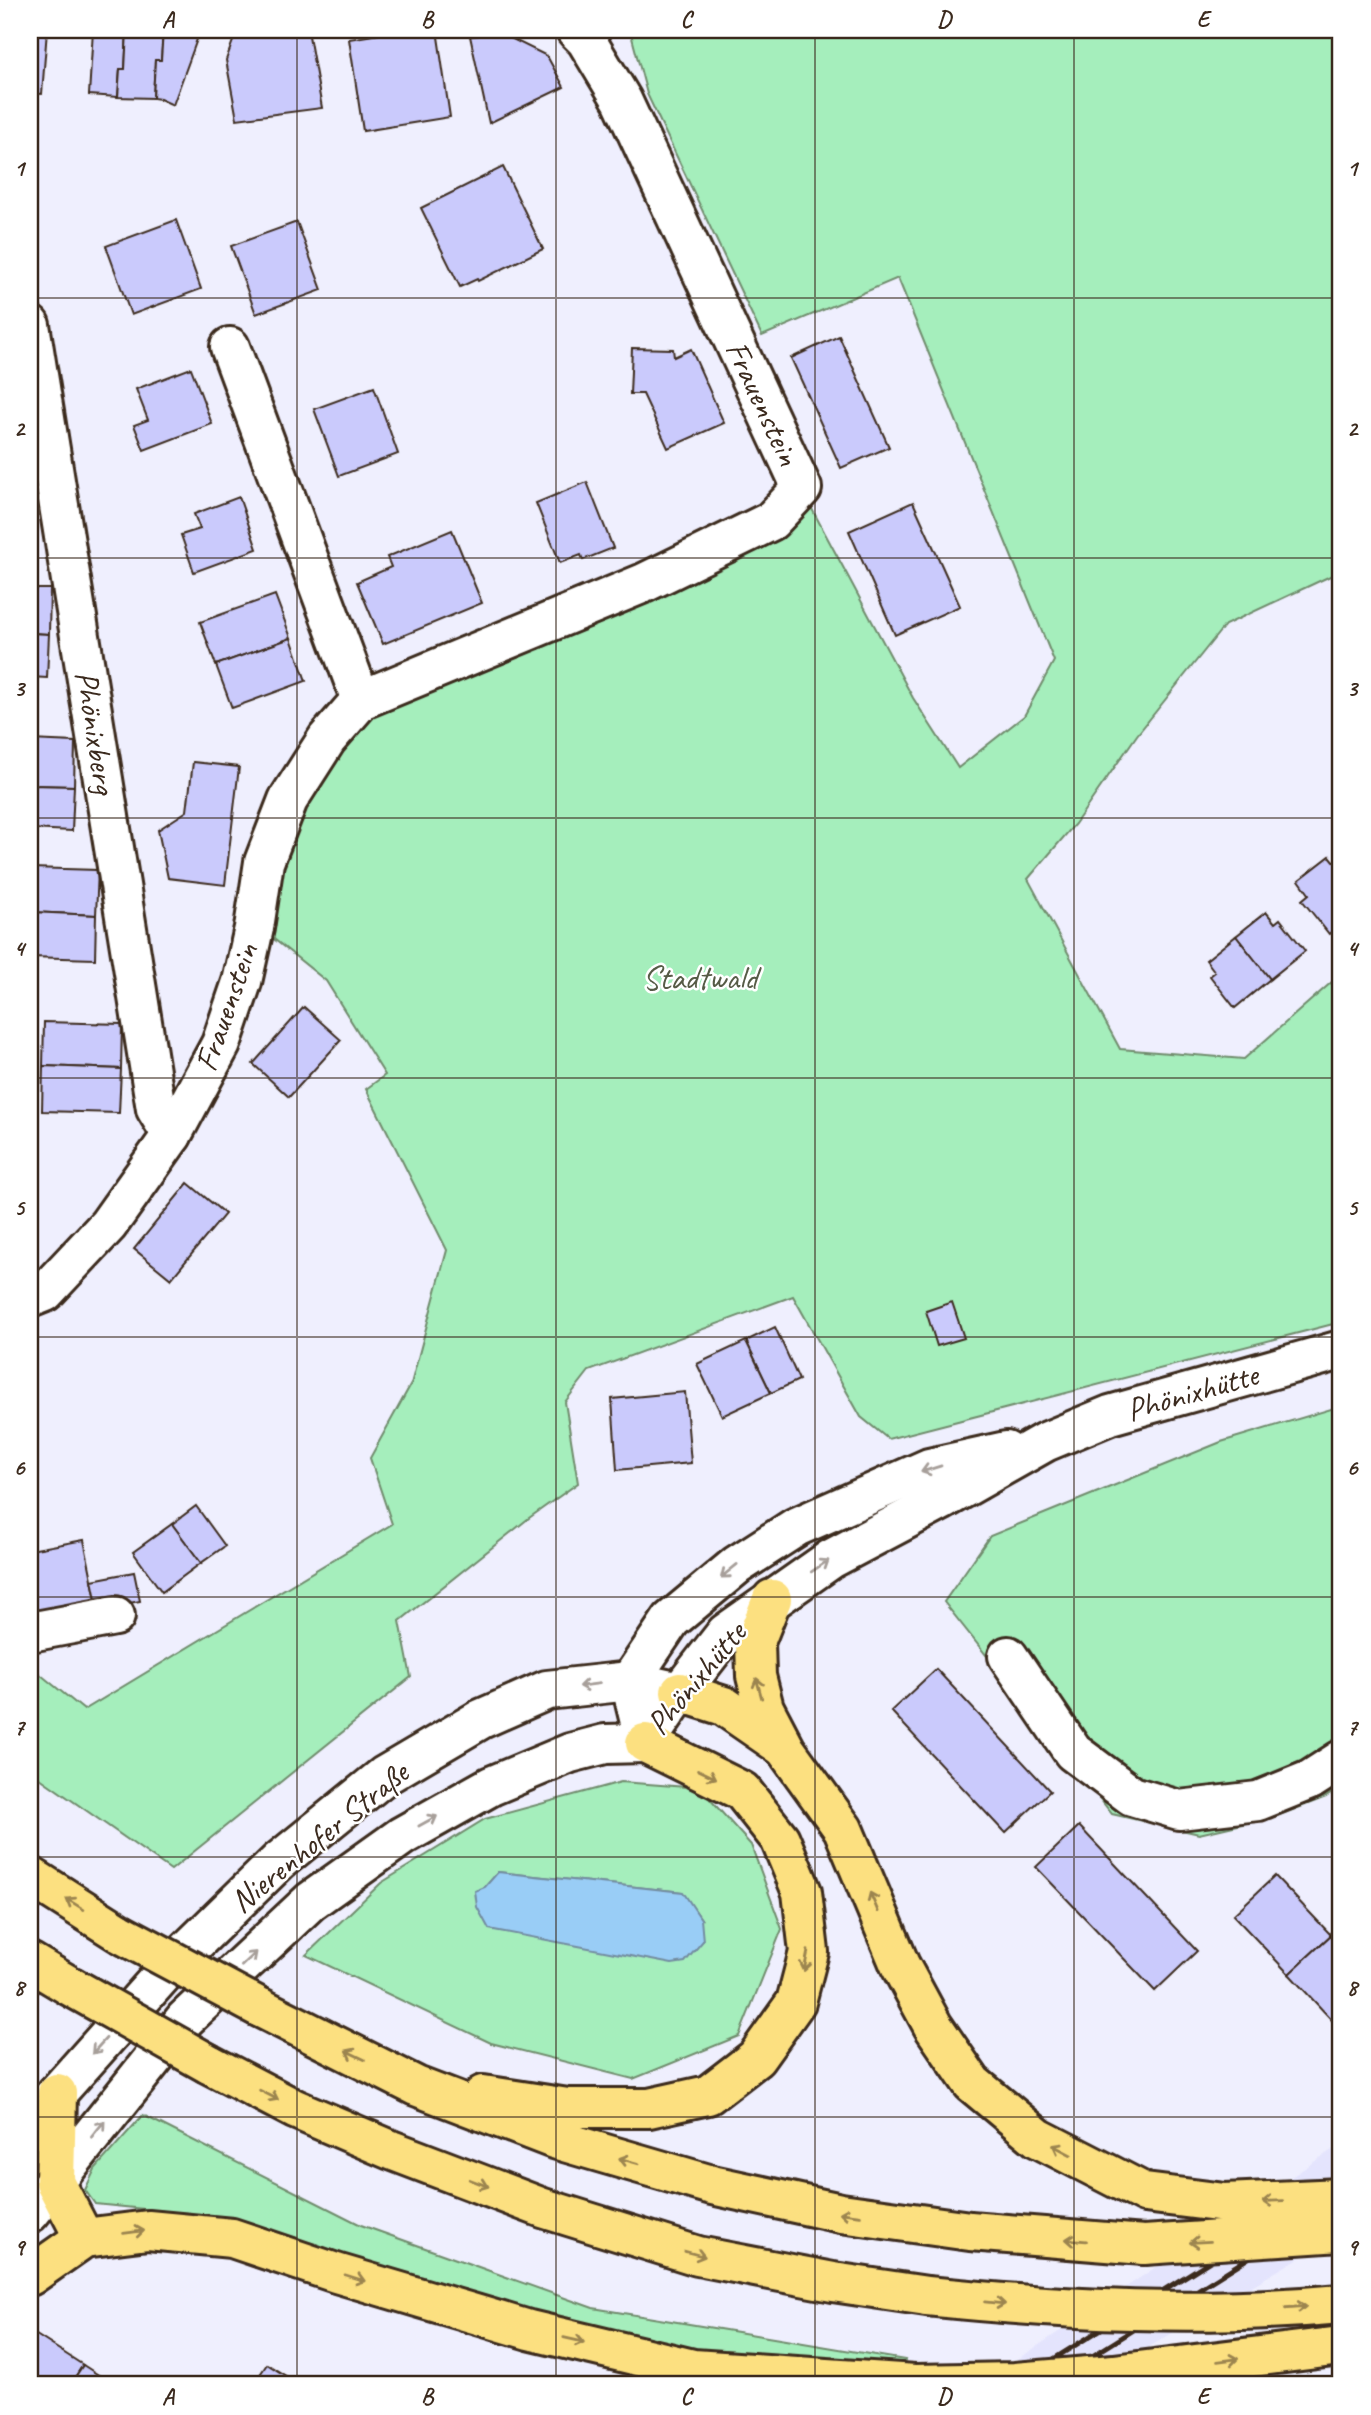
<svg xmlns="http://www.w3.org/2000/svg" width="1371" height="2415" font-family="Caveat,sans-serif">
<style>
.built{fill:#e4e4fd}
.green{fill:#a5eebc;stroke:#708c6d;stroke-width:2;fill-rule:evenodd}
.water{fill:#99cdf6;stroke:#738ca0;stroke-width:2}
.building{fill:#cacafc;stroke:#3b2a1e;stroke-width:2}
.lines{fill:none;stroke-linecap:round;stroke-linejoin:round}
.minor-casing{stroke:#3b2a1e;stroke-width:44}
.secondary-casing{stroke:#3b2a1e;stroke-width:44}
.motorway-casing{stroke:#3b2a1e;stroke-width:44}
.minor{stroke:#fff;stroke-width:38}
.secondary{stroke:#fff;stroke-width:38}
.motorway{stroke:#fce080;stroke-width:38}
.rail{stroke:#3b2a1e;stroke-width:5}
.motorway-bridge-casing{stroke:#3b2a1e;stroke-width:44;stroke-linecap:butt}
.motorway-bridge{stroke:#fce080;stroke-width:38}
.oneway{stroke:#a79f9a}
.oneway2{stroke:#9c854f}
.grid{fill:none;stroke:#3b2a1e;stroke-width:2;stroke-opacity:0.55}
.labels{text-anchor:middle;dominant-baseline:central;stroke-width:5;stroke-linejoin:round;paint-order:stroke}
.street-label{font-size:33px;fill:#3b2a1e;stroke:#fff}
.park-label{font-size:33px;fill:#565b46;stroke:#fff}
.neatline{fill:none;stroke:#3b2a1e;stroke-width:2.5}
.grid-label{font-size:23px;text-anchor:middle;font-weight:bold;fill:#3b2a1e}
</style>
<rect width="100%" height="100%" fill="#efeffe"/>
<filter id="ink" filterUnits="userSpaceOnUse"><feTurbulence type="fractalNoise" baseFrequency=".0143" numOctaves="2"/><feDisplacementMap in="SourceGraphic" scale="14" xChannelSelector="R" yChannelSelector="G"/><feConvolveMatrix kernelMatrix="1 2 1 2 8 2 1 2 1" color-interpolation-filters="sRGB"/></filter>
<g filter="url(#ink)">
<!-- built -->
<polygon class="built" points="1341,2144 1341,2233 1085,2385 979,2385"/>
<!-- green -->
<g class="green">
<polygon points="630,30 1341,30 1341,571 1225,625 1137,735 1075,824 1028,879 1120,1049 1244,1059 1341,974 1341,1322 888,1439 861,1417 793,1296 589,1371 565,1402 578,1483 529,1518 400,1621 411,1677 171,1870 30,1771 30,1666 84,1710 392,1524 370,1458 411,1384 447,1250 366,1089 385,1075 326,981 259,927 269,863 368,703 804,494 913,698 958,768 1024,716 1054,661 898,278 762,336 647,94"/>
<polygon points="1341,1406 1341,1787 1326,1797 1277,1816 1199,1834 1112,1814 944,1602 990,1536 1221,1442"/>
<path d="M621,1782L700,1788L751,1845L782,1929L739,2036L633,2079L491,2043L306,1955L381,1883L485,1819ZM498,1872L682,1892L701,1919L485,1887Z"/>
<polygon points="143,2115 361,2225 593,2308 905,2360 902,2368 852,2368 694,2349 589,2331 387,2272 233,2218 95,2204 85,2190 95,2169"/>
</g>
<!-- water -->
<polygon class="water" points="498,1872 683,1892 701,1919 703,1941 685,1962 672,1964 489,1929 477,1907 475,1891 485,1887"/>
<!-- building -->
<g class="building">
<polygon points="30,30 47,30 42,94 30,93"/>
<polygon points="93,30 127,30 125,69 120,69 118,97 89,95"/>
<polygon points="127,30 163,30 161,60 155,60 153,98 118,97 120,69 125,69"/>
<polygon points="163,30 200,31 173,105 160,99 153,98 155,60 161,60"/>
<polygon points="237,30 308,30 322,108 237,119 226,60"/>
<polygon points="404,30 437,30 450,117 363,131 349,39"/>
<polygon points="500,33 547,56 564,87 489,123 470,36"/>
<polygon points="503,167 543,249 478,281 477,279 460,287 421,208"/>
<polygon points="176,220 201,289 131,315 106,246"/>
<polygon points="297,222 322,290 256,314 231,246"/>
<polygon points="839,336 889,447 841,468 791,358"/>
<polygon points="632,348 673,349 674,357 691,349 724,423 668,448 643,394 630,394"/>
<polygon points="191,368 212,424 144,450 134,425 148,420 136,389"/>
<polygon points="374,387 398,454 339,476 314,409"/>
<polygon points="587,482 613,548 583,560 581,555 560,563 536,503"/>
<polygon points="239,497 257,549 194,572 181,535 200,529 194,514"/>
<polygon points="913,502 960,606 895,635 849,531"/>
<polygon points="452,530 482,603 383,644 357,582 391,567 387,557"/>
<polygon points="30,589 50,589 49,634 30,633"/>
<polygon points="275,595 291,638 216,665 200,622"/>
<polygon points="30,633 49,634 47,678 30,677"/>
<polygon points="291,638 306,681 232,708 216,665"/>
<polygon points="30,740 75,742 74,786 30,785"/>
<polygon points="193,762 239,767 225,885 168,878 158,830 187,811"/>
<polygon points="30,785 74,786 72,831 30,829"/>
<polygon points="1330,856 1341,869 1341,923 1329,934 1302,900 1309,894 1299,880"/>
<polygon points="30,868 98,870 96,915 30,912"/>
<polygon points="30,912 96,915 95,959 30,957"/>
<polygon points="1266,912 1275,923 1280,919 1305,951 1270,979 1236,936"/>
<polygon points="1236,936 1270,979 1235,1008 1210,976 1215,972 1206,960"/>
<polygon points="304,1007 341,1040 289,1097 253,1064"/>
<polygon points="44,1022 122,1024 121,1069 43,1066"/>
<polygon points="43,1066 121,1069 119,1113 42,1111"/>
<polygon points="188,1183 225,1214 171,1279 134,1249"/>
<polygon points="952,1302 964,1338 937,1346 926,1311"/>
<polygon points="775,1327 799,1380 771,1393 746,1341"/>
<polygon points="746,1341 771,1393 722,1416 697,1364"/>
<polygon points="685,1392 691,1463 617,1470 612,1399"/>
<polygon points="196,1506 225,1546 201,1563 172,1524"/>
<polygon points="172,1524 201,1563 162,1592 133,1552"/>
<polygon points="84,1540 98,1609 37,1621 30,1582 30,1550"/>
<polygon points="134,1572 140,1601 98,1609 92,1580"/>
<polygon points="936,1669 1050,1791 1005,1833 891,1711"/>
<polygon points="1079,1826 1197,1951 1155,1991 1036,1867"/>
<polygon points="1275,1876 1331,1935 1289,1974 1233,1915"/>
<polygon points="1331,1935 1341,1946 1341,2030 1289,1974"/>
<polygon points="30,2331 83,2365 70,2385 30,2385"/>
<polygon points="267,2364 300,2385 253,2385"/>
<polygon points="83,2365 114,2385 70,2385"/>
</g>
<g class="lines">
<defs>
<g id="minor">
<polyline points="30,325 156,1109 172,1135"/>
<polyline points="230,347 361,700"/>
<polyline points="30,1298 45,1292 108,1225 172,1135 221,1044 242,982 254,928 264,862 288,800 327,739 361,700 644,583 771,521 802,488 622,100 586,40 576,30"/>
<polyline points="30,1632 115,1616"/>
<polyline points="1008,1656 1073,1752 1132,1796 1179,1810 1258,1801 1310,1780 1341,1760"/>
<polyline points="645,1743 680,1692 726,1633 831,1559 941,1501 1045,1442 1110,1415 1341,1350"/>
<polyline points="645,1743 630,1681 671,1620 737,1565 796,1527 929,1468 1006,1451"/>
</g>
<g id="secondary">
<polyline points="30,2123 165,1972 279,1861 384,1776 481,1719 547,1690 630,1681 680,1692"/>
<polyline points="30,2213 185,2019 311,1901 402,1836 491,1786 570,1753 605,1744 645,1743"/>
</g>
<g id="motorway">
<polyline points="772,1599 755,1642 756,1676 764,1708 786,1750 843,1829 900,1965 933,2026 972,2083 1038,2138 1145,2193"/>
<polyline points="680,1692 724,1706 782,1746"/>
<polyline points="30,1876 120,1933"/>
<polyline points="30,1962 70,1986"/>
<polyline points="259,2007 416,2086 554,2139 712,2185 841,2213 970,2231 1144,2245"/>
<polyline points="209,2064 295,2109 391,2150 543,2208 698,2256 833,2282 927,2296"/>
<polyline points="57,2093 55,2182 84,2238"/>
<polyline points="483,2095 568,2108 649,2108 708,2095 756,2058 796,2002 809,1952 802,1892 780,1839 742,1791 645,1743"/>
<polyline points="30,2276 84,2238 148,2230 232,2238 336,2273 529,2330 693,2369 915,2384"/>
</g>
</defs>
<!-- minor casing -->
<use href="#minor" class="minor-casing"/>
<!-- secondary casing -->
<use href="#secondary" class="secondary-casing"/>
<!-- motorway casing -->
<use href="#motorway" class="motorway-casing"/>
<!-- minor -->
<use href="#minor" class="minor"/>
<!-- secondary -->
<use href="#secondary" class="secondary"/>
<!-- motorway -->
<use href="#motorway" class="motorway"/>
<!-- rail -->
<g class="rail">
<polyline points="1012,2385 1341,2179"/>
<polyline points="1046,2385 1341,2200"/>
</g>
<defs>
<g id="motorway-bridge">
<polyline points="120,1933 259,2007"/>
<polyline points="70,1986 209,2064"/>
<polyline points="1145,2193 1225,2203 1341,2198"/>
<polyline points="1144,2245 1341,2232"/>
<path d="M927,2296C1064,2310 1203,2317 1341,2304"/>
<polyline points="915,2384 1015,2382 1114,2374 1341,2346"/>
</g>
</defs>
<!-- motorway-bridge casing -->
<use href="#motorway-bridge" class="motorway-bridge-casing"/>
<!-- motorway-bridge -->
<use href="#motorway-bridge" class="motorway-bridge"/>
</g>
<!-- one-way arrows -->
<defs><path id="oneway-shaft" d="M-6 0H5M1.5-3L5.5 0L1.5 3" fill="none" stroke-width="1.6" stroke-linecap="round" stroke-linejoin="round" transform="scale(1.75)"/></defs>
<g class="oneway">
<use href="#oneway-shaft" transform="translate(931 1469) rotate(163)"/>
<use href="#oneway-shaft" transform="translate(820 1566) rotate(-34)"/>
<use href="#oneway-shaft" transform="translate(729 1571) rotate(141)"/>
<use href="#oneway-shaft" transform="translate(589 1685) rotate(173)"/>
<use href="#oneway-shaft" transform="translate(428 1821) rotate(-29)"/>
<use href="#oneway-shaft" transform="translate(249 1959) rotate(-43)"/>
<use href="#oneway-shaft" transform="translate(99 2046) rotate(132)"/>
<use href="#oneway-shaft" transform="translate(98 2129) rotate(-51)"/>
</g>
<g class="oneway2">
<use href="#oneway-shaft" transform="translate(759 1688) rotate(-105)"/>
<use href="#oneway-shaft" transform="translate(707 1774) rotate(26)"/>
<use href="#oneway-shaft" transform="translate(874 1902) rotate(-113)"/>
<use href="#oneway-shaft" transform="translate(75 1904) rotate(-148)"/>
<use href="#oneway-shaft" transform="translate(806 1961) rotate(101)"/>
<use href="#oneway-shaft" transform="translate(355 2055) rotate(-154)"/>
<use href="#oneway-shaft" transform="translate(269 2095) rotate(27)"/>
<use href="#oneway-shaft" transform="translate(1062 2150) rotate(-152)"/>
<use href="#oneway-shaft" transform="translate(629 2161) rotate(-164)"/>
<use href="#oneway-shaft" transform="translate(479 2183) rotate(21)"/>
<use href="#oneway-shaft" transform="translate(1273 2201) rotate(178)"/>
<use href="#oneway-shaft" transform="translate(850 2214) rotate(-172)"/>
<use href="#oneway-shaft" transform="translate(134 2232) rotate(-7)"/>
<use href="#oneway-shaft" transform="translate(1076 2240) rotate(-175)"/>
<use href="#oneway-shaft" transform="translate(1200 2242) rotate(177)"/>
<use href="#oneway-shaft" transform="translate(695 2254) rotate(15)"/>
<use href="#oneway-shaft" transform="translate(355 2278) rotate(17)"/>
<use href="#oneway-shaft" transform="translate(995 2303) rotate(6)"/>
<use href="#oneway-shaft" transform="translate(1296 2307) rotate(-4)"/>
<use href="#oneway-shaft" transform="translate(574 2340) rotate(13)"/>
<use href="#oneway-shaft" transform="translate(1228 2360) rotate(-7)"/>
</g>
</g>
<!-- grid -->
<path class="grid" d="M297,30V2385M556,30V2385M815,30V2385M1074,30V2385M30,298H1341M30,558H1341M30,818H1341M30,1078H1341M30,1337H1341M30,1597H1341M30,1857H1341M30,2117H1341"/>
<g class="labels">
<!-- street labels -->
<g class="street-label">
<text transform="translate(763 403) rotate(65)">Frauenstein</text>
<text transform="translate(96 732) rotate(81)">Phönixberg</text>
<text transform="translate(226 1007) rotate(-71)">Frauenstein</text>
<text transform="translate(1192 1392) rotate(-16)">Phönixhütte</text>
<text transform="translate(696 1678) rotate(-50)">Phönixhütte</text>
<text transform="translate(319 1837) rotate(-39)">Nierenhofer Straße</text>
</g>
<!-- park labels -->
<g class="park-label">
<text x="700" y="978">Stadtwald</text>
</g>
</g>
<!-- margin -->
<rect width="1371" height="2415" fill="none" stroke="#fff" stroke-width="77"/>
<rect x="38" y="38" width="1294" height="2338" class="neatline"/>
<g class="grid-label">
<text x="168" y="27">A</text>
<text x="427" y="27">B</text>
<text x="686" y="27">C</text>
<text x="944" y="27">D</text>
<text x="1203" y="27">E</text>
<text x="19" y="176">1</text>
<text x="1352" y="176">1</text>
<text x="19" y="436">2</text>
<text x="1352" y="436">2</text>
<text x="19" y="696">3</text>
<text x="1352" y="696">3</text>
<text x="19" y="956">4</text>
<text x="1352" y="956">4</text>
<text x="19" y="1215">5</text>
<text x="1352" y="1215">5</text>
<text x="19" y="1475">6</text>
<text x="1352" y="1475">6</text>
<text x="19" y="1735">7</text>
<text x="1352" y="1735">7</text>
<text x="19" y="1995">8</text>
<text x="1352" y="1995">8</text>
<text x="19" y="2255">9</text>
<text x="1352" y="2255">9</text>
<text x="168" y="2404">A</text>
<text x="427" y="2404">B</text>
<text x="686" y="2404">C</text>
<text x="944" y="2404">D</text>
<text x="1203" y="2404">E</text>
</g>
</svg>
